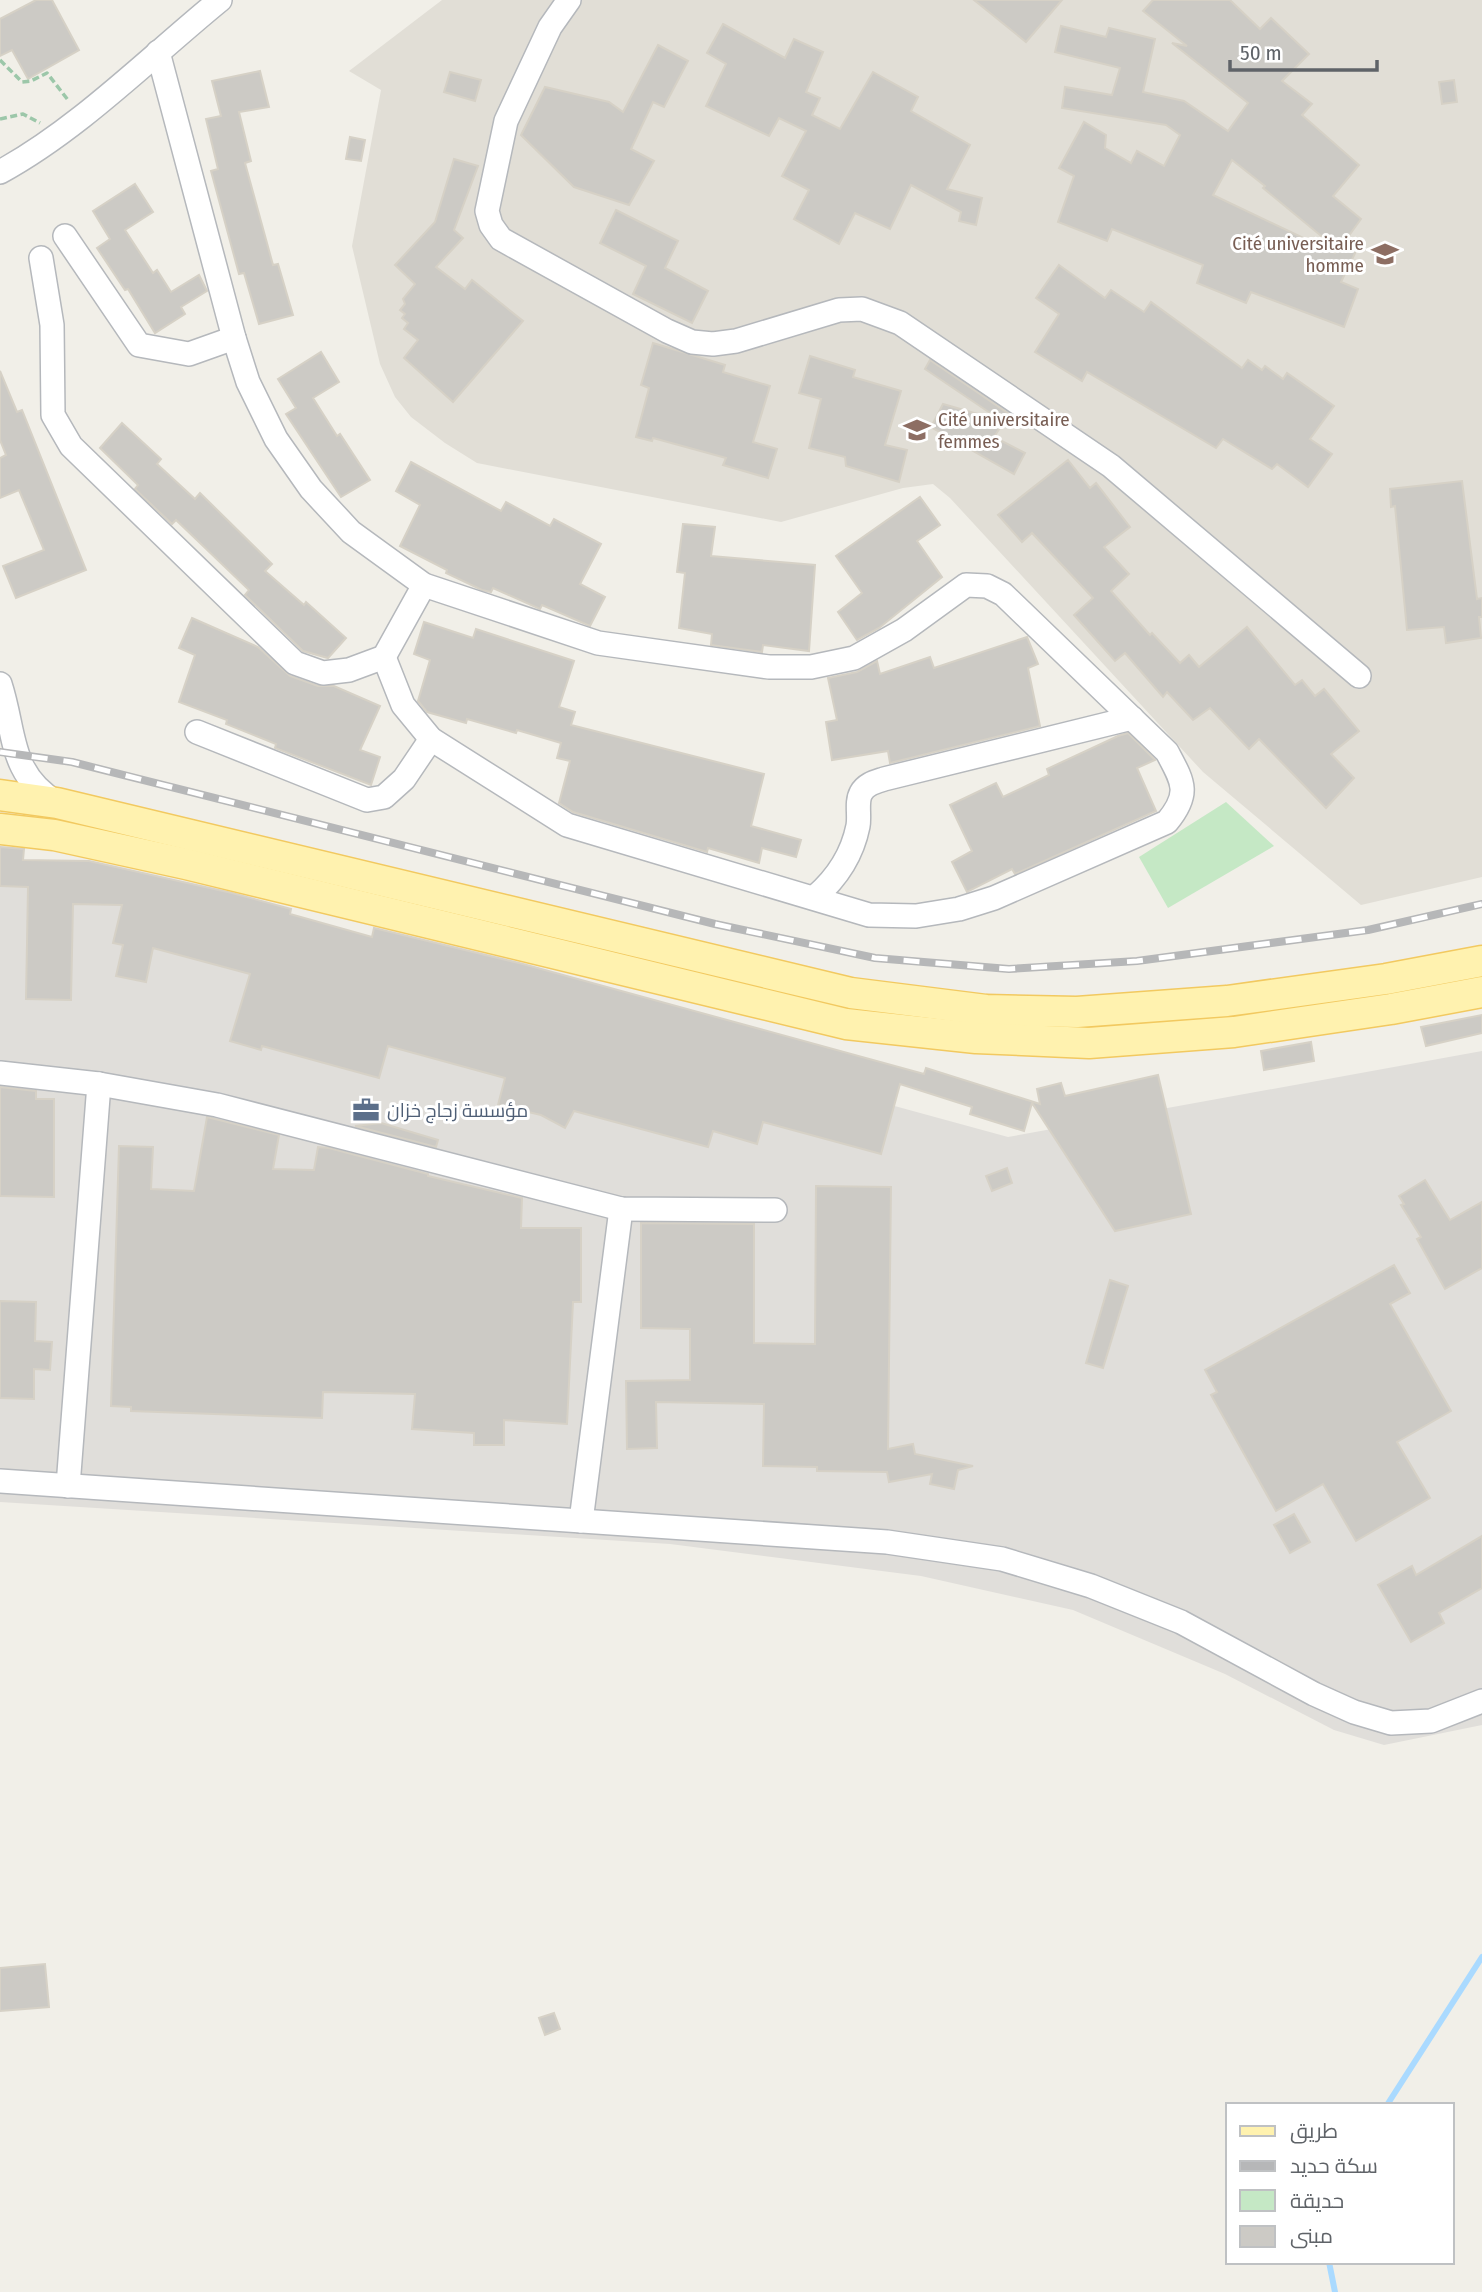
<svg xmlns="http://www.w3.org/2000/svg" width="1482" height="2292" font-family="'Fira Sans Condensed',Cairo,sans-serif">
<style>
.industrial{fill:#e0deda}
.education{fill:#e1ded6}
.green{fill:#c5e8c5}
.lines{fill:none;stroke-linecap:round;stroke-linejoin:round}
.stream{stroke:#aadaff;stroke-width:6}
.building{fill:#cccac5;stroke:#d6d1c6;stroke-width:2;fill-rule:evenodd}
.minor-casing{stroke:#b5b8bc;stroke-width:26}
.major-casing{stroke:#f2c960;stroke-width:33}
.path{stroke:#9cc7a9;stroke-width:3.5;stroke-dasharray:7 3.5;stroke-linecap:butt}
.minor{stroke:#fff;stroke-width:23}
.major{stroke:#fff2af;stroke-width:30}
.rail-casing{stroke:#b6b7b8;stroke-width:8}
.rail{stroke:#fff;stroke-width:5;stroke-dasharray:16;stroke-linecap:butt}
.labels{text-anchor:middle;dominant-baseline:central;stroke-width:6;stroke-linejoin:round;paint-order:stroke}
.education-label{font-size:19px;fill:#785e54;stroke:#fff;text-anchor:end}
.service-label{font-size:19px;fill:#4e5e75;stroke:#fff;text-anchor:start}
</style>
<rect width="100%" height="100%" fill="#f1efe8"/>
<!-- industrial -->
<polygon class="industrial" points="0,880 137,899 1008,1137 1482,1051 1482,1725 1384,1745 1334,1730 1225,1674 1073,1610 921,1576 670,1544 0,1502"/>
<!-- education -->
<polygon class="education" points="442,0 1482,0 1482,877 1361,905 1203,772 950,498 933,484 903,488 781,522 477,463 445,443 411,417 395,397 380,364 352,246 381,90 349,71"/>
<!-- green -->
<polygon class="green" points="1226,802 1274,846 1168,908 1139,857"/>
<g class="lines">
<!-- stream -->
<g class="stream">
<polyline points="1387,2105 1482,1957"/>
<polyline points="1329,2262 1335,2292"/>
</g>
</g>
<!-- building -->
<g class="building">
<polygon points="36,0 52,0 79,50 28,79 12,50 0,56 0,19"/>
<polygon points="974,0 1062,0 1026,42"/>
<path d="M1153,0H1230L1260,29L1271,18L1309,54L1282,81L1312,104L1302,115L1359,165L1333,196L1361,219L1348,237L1360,243L1341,282L1358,289L1344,327L1251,292L1246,303L1197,283L1203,265L1112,229L1107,241L1058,222L1074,176L1059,168L1084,122L1106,135L1105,148L1131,163L1137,151L1164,166L1180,135L1166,125L1062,108L1065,87L1112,95L1120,68L1055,52L1061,26L1106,37L1109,28L1155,39L1143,92L1184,101L1228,131L1248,103L1172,43L1187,46L1143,11ZM1232,160L1265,186L1263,188L1337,249L1335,253L1213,195Z"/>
<polygon points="723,24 785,58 794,39 823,52 806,92 820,98 812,115 840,129 873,72 918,97 911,111 970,145 947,189 982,198 976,225 959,221 961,212 911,185 890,229 855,213 839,244 794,219 809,190 782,176 806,131 779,118 769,136 706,106 726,64 707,53"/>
<polygon points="658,45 688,61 664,107 653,102 631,149 654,161 629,205 574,187 521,135 545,87 609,102 623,112"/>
<polygon points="260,71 269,107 239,112 251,161 245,163 273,265 278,264 293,315 259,324 244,273 239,274 211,171 218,169 206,119 221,116 212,81"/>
<polygon points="450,72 481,80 475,101 444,92"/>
<polygon points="1454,80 1457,102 1442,104 1439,82"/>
<polygon points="350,137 365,140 361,161 346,159"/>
<polygon points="454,159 478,166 454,230 463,238 436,267 465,289 472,280 523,321 453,402 404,358 418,340 404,329 408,323 402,318 405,314 400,310 405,304 403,299 415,284 395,265 435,222"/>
<polygon points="135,184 153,212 125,230 153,273 157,270 171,292 199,275 207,291 181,307 185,314 155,333 128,289 125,290 97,248 110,239 93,211"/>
<polygon points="616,210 678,241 665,268 708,291 692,323 633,294 646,266 600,243"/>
<polygon points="1059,265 1105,298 1111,290 1144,312 1151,302 1242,368 1248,360 1262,370 1265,366 1283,379 1287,373 1334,406 1310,439 1332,454 1308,487 1277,464 1272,469 1223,439 1216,448 1087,372 1082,381 1035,352 1059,314 1036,298"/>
<polygon points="653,343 725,365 723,372 770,386 753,442 777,449 768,478 723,465 726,458 653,438 652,441 636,437 649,388 641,385"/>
<polygon points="321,352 339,382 313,398 337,436 340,434 370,480 341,497 286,414 296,408 278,379"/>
<polygon points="810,356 855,370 853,377 901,391 885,445 907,450 899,482 846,466 845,457 809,448 821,399 799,393"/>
<polygon points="930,360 1009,414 994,437 1025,453 1014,474 931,427 943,404 1002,421 925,369"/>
<polygon points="0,371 17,412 22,410 86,570 16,598 3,566 44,550 19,490 0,498 0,458 6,455 0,440"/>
<polygon points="122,423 161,459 157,464 195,499 200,493 272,564 265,571 304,605 306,602 346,638 328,658 303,651 245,595 249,590 176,520 172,524 135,489 138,485 100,448"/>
<polygon points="1068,460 1090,488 1096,483 1130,527 1104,547 1129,574 1111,591 1150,635 1152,633 1180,663 1189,655 1199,667 1247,627 1295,685 1302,680 1315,696 1324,689 1359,731 1331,754 1354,778 1326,808 1259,739 1249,749 1210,708 1193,720 1167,692 1163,697 1125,653 1115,661 1074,615 1093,598 1032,533 1022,542 998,515"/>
<polygon points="411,462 501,511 506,502 550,526 554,519 601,544 580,584 605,597 590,626 542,605 540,609 493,588 491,592 482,590 446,573 447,570 400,546 420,505 396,491"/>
<polygon points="1462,481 1477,599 1482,598 1482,617 1479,617 1481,638 1446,643 1444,627 1407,630 1395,506 1391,507 1390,489"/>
<polygon points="920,497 940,525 917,541 942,577 879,628 857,640 838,612 862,593 836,556"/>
<polygon points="683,524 715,527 711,556 815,565 809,651 763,645 762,652 711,645 712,634 679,628 685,573 677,572"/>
<polygon points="192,618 258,647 290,676 318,686 334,686 380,706 360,750 380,757 371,785 275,748 276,744 226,724 227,720 179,702 195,655 179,648"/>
<polygon points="424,622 473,638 476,629 574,661 559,707 575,712 571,725 764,774 751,826 801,840 796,857 762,848 759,863 708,848 707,852 573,812 559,803 570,761 557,758 561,743 517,730 516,733 467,719 466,723 427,712 418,701 430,660 414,654"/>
<polygon points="1027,637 1038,664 1028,668 1040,726 890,763 888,751 832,760 826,722 837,720 828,678 857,672 877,661 880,674 930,657 934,668"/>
<polygon points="1128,733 1155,760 1137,768 1156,811 1015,874 1012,869 967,892 952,862 972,851 950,805 996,783 1003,797 1049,775 1047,769 1118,736"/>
<polygon points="0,847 24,849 23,860 89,861 232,893 291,909 290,914 372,937 374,928 523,964 924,1074 926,1068 1040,1104 1037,1089 1061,1083 1065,1096 1158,1075 1191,1214 1115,1231 1032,1103 1024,1131 970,1114 972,1107 900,1084 881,1154 763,1122 757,1144 713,1131 708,1147 574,1111 565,1128 541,1115 498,1105 505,1078 388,1046 379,1078 262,1046 261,1050 230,1041 250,974 153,948 146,982 116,976 123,945 113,943 122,905 73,904 71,1000 26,999 28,887 0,886"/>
<polygon points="1482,1015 1482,1033 1426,1046 1421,1027"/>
<polygon points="1311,1042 1314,1061 1264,1070 1261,1051"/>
<polygon points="0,1087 36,1091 36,1099 54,1099 54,1197 0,1196"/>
<polygon points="207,1117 279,1135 273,1169 314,1170 318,1147 329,1148 428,1174 428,1176 522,1198 521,1228 581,1228 581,1302 573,1302 567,1424 504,1420 504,1445 474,1445 474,1433 412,1429 415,1394 323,1392 322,1418 131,1411 131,1407 111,1406 119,1146 153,1147 151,1189 194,1191"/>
<polygon points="381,1123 438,1140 436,1147 355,1126"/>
<polygon points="1007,1168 1012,1183 992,1191 986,1176"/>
<polygon points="1425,1180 1450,1220 1482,1202 1482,1268 1445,1289 1417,1239 1421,1237 1401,1205 1404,1204 1399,1196"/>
<polygon points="816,1186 891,1187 888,1449 913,1444 915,1454 973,1466 958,1470 954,1489 930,1484 932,1474 889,1482 887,1472 817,1471 817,1467 763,1466 764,1404 656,1402 657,1448 627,1449 626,1381 690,1380 690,1329 641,1328 641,1223 754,1224 754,1343 815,1344"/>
<polygon points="1394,1265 1410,1293 1390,1304 1451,1411 1397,1442 1430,1498 1356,1541 1323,1484 1276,1511 1211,1395 1217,1392 1205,1370"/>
<polygon points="1110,1280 1128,1286 1103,1368 1086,1363"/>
<polygon points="0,1301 36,1302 35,1341 52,1342 50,1370 34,1369 34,1399 0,1398"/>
<polygon points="1294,1514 1310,1542 1290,1553 1274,1525"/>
<polygon points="1482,1536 1482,1588 1439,1613 1444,1623 1411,1642 1378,1585 1412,1566 1416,1575"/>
<polygon points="45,1964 49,2007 0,2011 0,1968"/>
<polygon points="554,2013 560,2029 545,2035 539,2018"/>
</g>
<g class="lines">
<defs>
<g id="minor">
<polyline points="569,0 550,27 506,121 487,211 491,225 501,239 667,331 692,342 713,344 736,341 839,310 862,309 900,323 1111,466 1359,676"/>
<path d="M158,52L234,338L248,382L276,439L311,489L351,532L424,585L598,643L769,667H811L854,658L904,630L966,585L987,586L1003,594L1167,752C1183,782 1191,793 1167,822L994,898L959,909L916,916L869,915L567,825L431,739L403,705L384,657"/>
<path d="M0,172C79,129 150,57 220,0"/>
<polyline points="65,236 139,345 189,354 234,338"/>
<polyline points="41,258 52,325 53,415 71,446 295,663 323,673 349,670 384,657 424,585"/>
<path d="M0,684C16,733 8,773 57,803"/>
<polyline points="197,732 367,800 384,797 404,779 431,739"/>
<path d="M815,897C837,878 852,856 858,826C860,816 856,802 861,793C866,784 875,782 884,779L1132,718"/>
<polyline points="0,1073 99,1084 217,1105 621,1209 775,1210"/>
<polyline points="0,1481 887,1542 1002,1559 1091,1586 1181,1622 1314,1694 1354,1712 1391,1723 1431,1721 1482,1701"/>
<polyline points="68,1486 99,1084"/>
<polyline points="581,1521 621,1209"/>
</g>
<g id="major">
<polyline points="0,795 57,803 851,993 986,1010 1077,1012 1227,1001 1386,979 1482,961"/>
<polyline points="0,829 54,835 186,864 846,1024 976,1038 1089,1043 1234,1032 1391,1009 1482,992"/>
</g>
</defs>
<!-- minor casing -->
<use href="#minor" class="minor-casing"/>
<!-- major casing -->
<use href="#major" class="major-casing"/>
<!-- path -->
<g class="path">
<polyline points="0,60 22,82 31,81 47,73 68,100"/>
<polyline points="0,119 23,114 40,123"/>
</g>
<!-- minor -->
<use href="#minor" class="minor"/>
<!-- major -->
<use href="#major" class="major"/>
<defs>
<polyline id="rail" points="0,752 72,762 715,924 875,958 1009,969 1137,961 1368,930 1482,904"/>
</defs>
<!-- rail casing -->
<use href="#rail" class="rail-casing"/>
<!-- rail -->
<use href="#rail" class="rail"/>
</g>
<!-- icons -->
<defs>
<symbol id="university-bare" viewBox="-9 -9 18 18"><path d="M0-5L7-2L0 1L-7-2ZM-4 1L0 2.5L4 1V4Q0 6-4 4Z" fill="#8d6e63" stroke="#fff" stroke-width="2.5" paint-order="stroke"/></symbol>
<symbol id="office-bare" viewBox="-9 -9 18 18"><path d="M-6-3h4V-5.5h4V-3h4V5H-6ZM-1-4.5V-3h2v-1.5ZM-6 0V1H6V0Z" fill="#5c6f8a" stroke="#fff" stroke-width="2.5" paint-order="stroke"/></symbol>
</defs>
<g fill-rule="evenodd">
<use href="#university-bare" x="1366" y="235" width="38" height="38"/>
<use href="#university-bare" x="898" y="411" width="38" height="38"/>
<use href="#office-bare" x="347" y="1091" width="38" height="38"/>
</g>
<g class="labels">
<!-- education labels -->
<g class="education-label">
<text x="1364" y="243">Cité universitaire<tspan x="1364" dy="22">homme</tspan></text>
<text x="938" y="419" text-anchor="start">Cité universitaire<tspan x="938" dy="22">femmes</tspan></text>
</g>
<!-- service labels -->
<g class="service-label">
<text x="387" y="1110">مؤسسة زجاج خزان</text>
</g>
</g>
<!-- legend -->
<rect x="1226" y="2103" width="228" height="161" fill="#ffffff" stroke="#bfc1c3" stroke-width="2"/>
<rect x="1240" y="2126" width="35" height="10" fill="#fff2af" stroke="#bfc1c3" stroke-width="2"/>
<text x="1290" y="2138" font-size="21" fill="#5f6368">طريق</text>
<rect x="1240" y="2161" width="35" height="10" fill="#b6b7b8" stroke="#bfc1c3" stroke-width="2"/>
<text x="1290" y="2173" font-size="21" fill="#5f6368">سكة حديد</text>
<rect x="1240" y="2190" width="35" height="21" fill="#c5e8c5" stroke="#bfc1c3" stroke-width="2"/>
<text x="1290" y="2208" font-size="21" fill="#5f6368">حديقة</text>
<rect x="1240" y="2226" width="35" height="21" fill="#cccac5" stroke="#bfc1c3" stroke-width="2"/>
<text x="1290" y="2243" font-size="21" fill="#5f6368">مبنى</text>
<!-- scale -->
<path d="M1230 60v10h147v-10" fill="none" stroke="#5f6368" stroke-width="3.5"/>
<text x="1240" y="60" font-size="21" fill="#5f6368" stroke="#ffffff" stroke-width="5" paint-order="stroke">50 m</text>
</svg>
